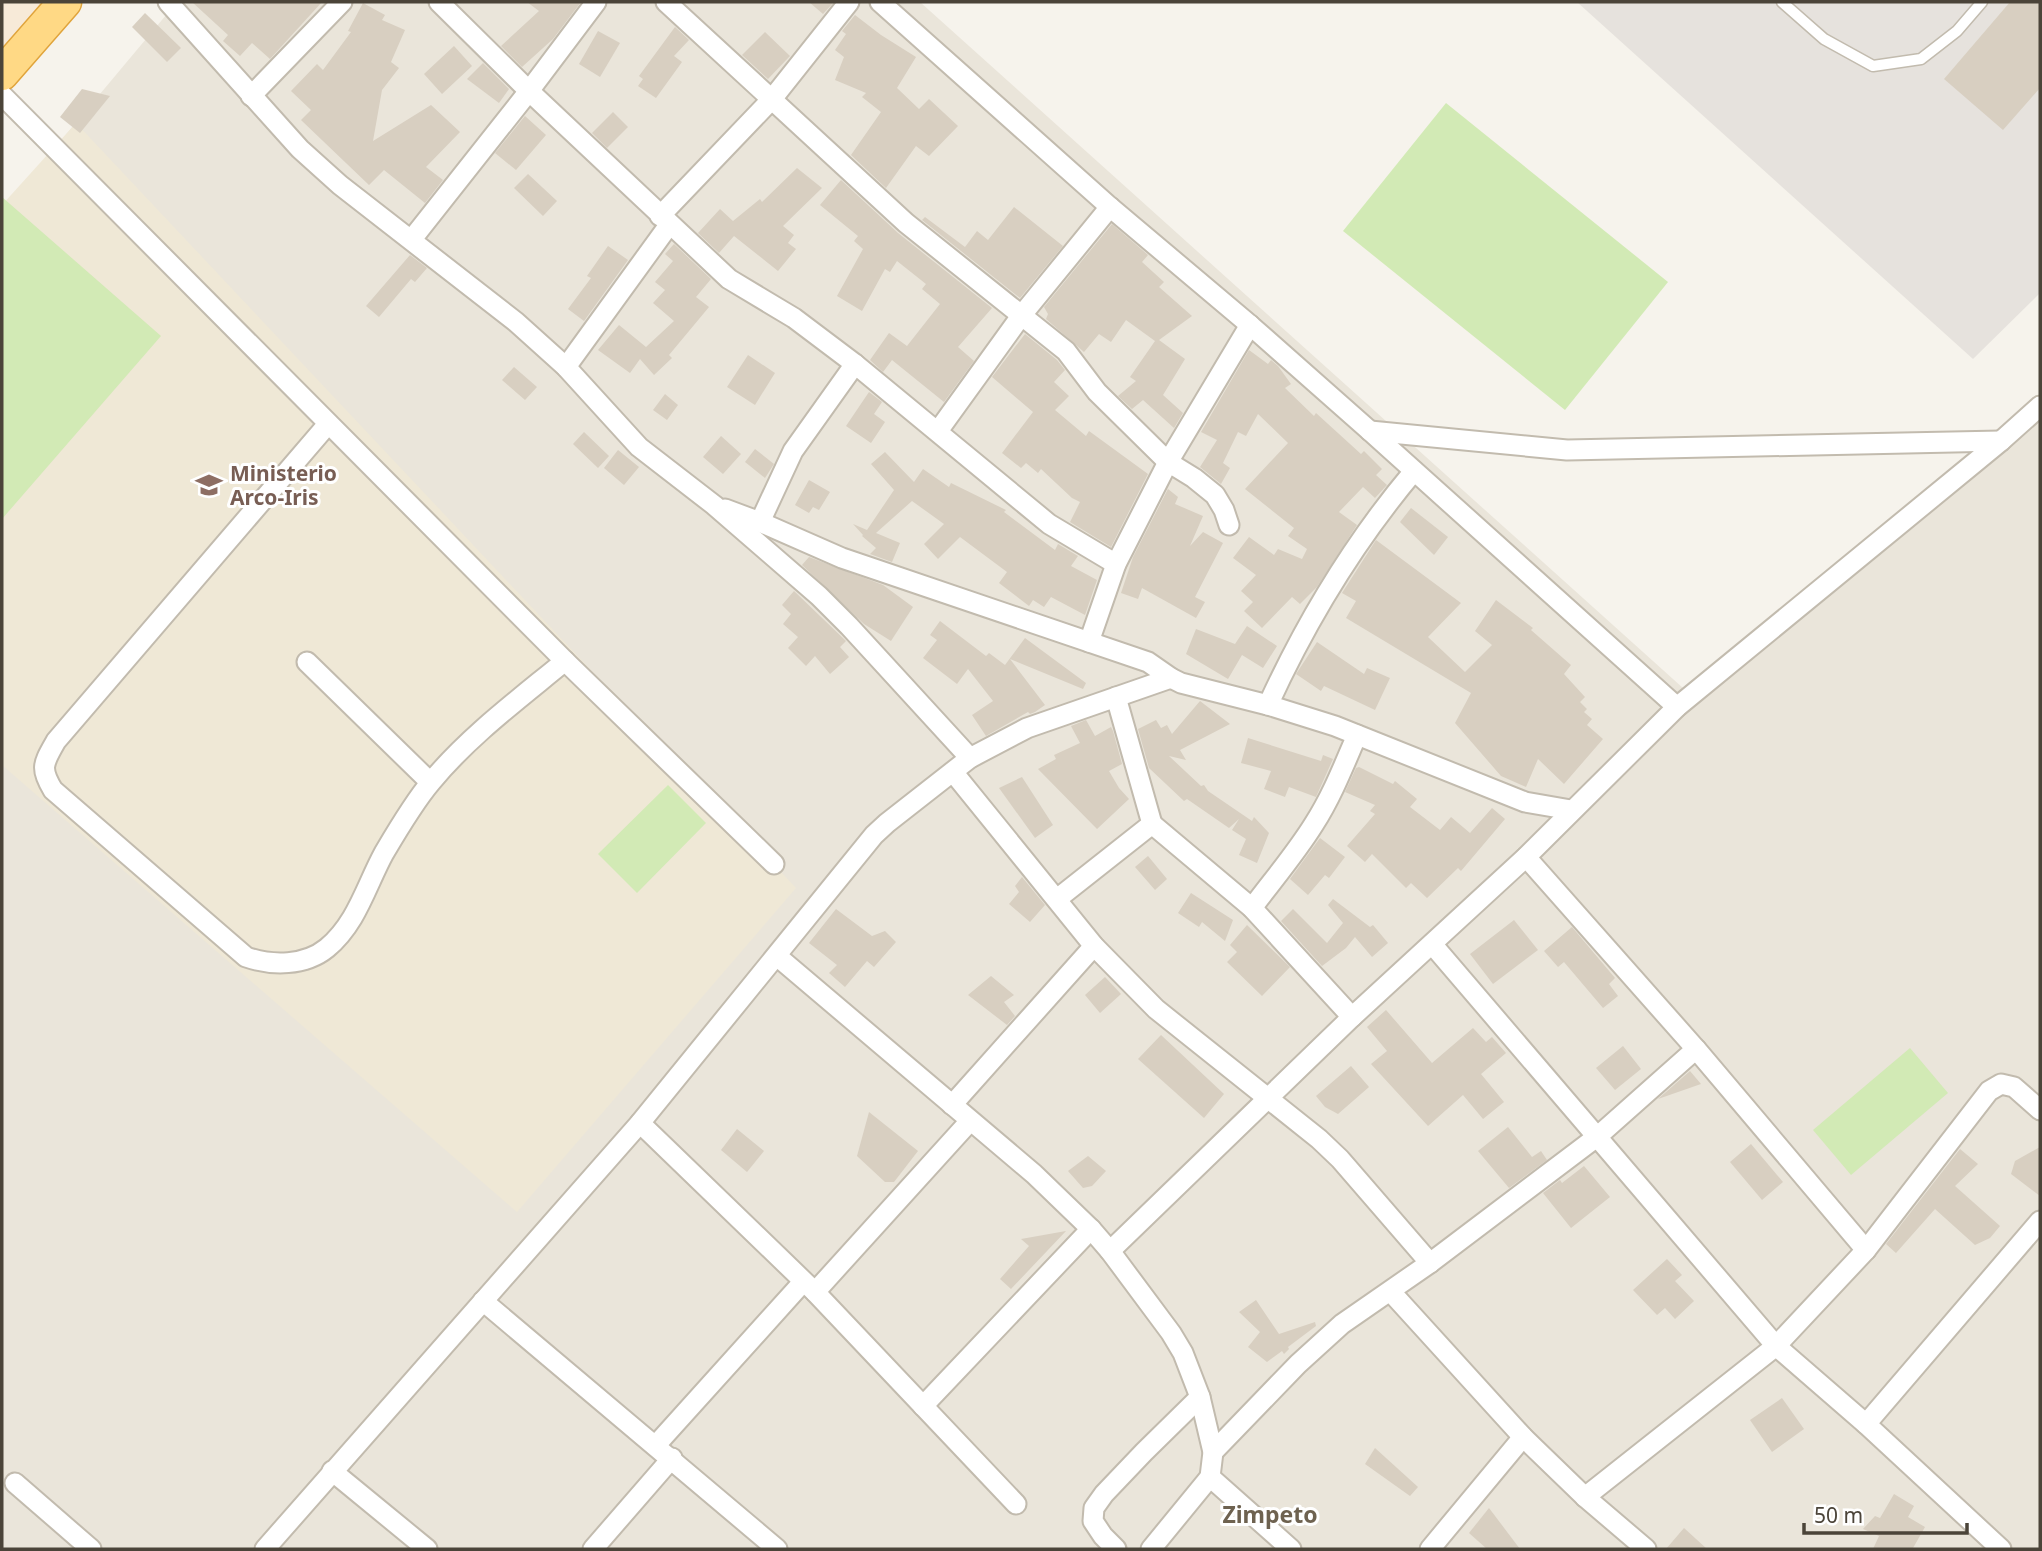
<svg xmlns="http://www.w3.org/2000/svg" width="2042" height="1551" font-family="'Noto Sans',sans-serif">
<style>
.residential{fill:#eae5da}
.commercial{fill:#f7ead8}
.industrial{fill:#e6e2dd}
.education{fill:#efe8d6}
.green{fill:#d2eab5}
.building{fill:#d8cfc1}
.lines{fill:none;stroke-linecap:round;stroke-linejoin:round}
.service-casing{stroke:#c2bbae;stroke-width:13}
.minor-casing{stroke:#c2bbae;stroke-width:23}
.trunk-casing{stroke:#e0a43c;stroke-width:35}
.service{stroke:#fff;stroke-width:10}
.minor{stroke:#fff;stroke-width:19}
.trunk{stroke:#ffd985;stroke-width:32}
.labels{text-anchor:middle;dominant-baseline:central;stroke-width:6;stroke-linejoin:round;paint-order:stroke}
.education-label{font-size:21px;font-weight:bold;fill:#785e54;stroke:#fff;text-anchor:start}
.neighbourhood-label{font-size:23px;font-weight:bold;fill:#6e6250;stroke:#fff}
</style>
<rect width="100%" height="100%" fill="#f6f3ec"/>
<!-- residential -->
<polygon class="residential" points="177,2 920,2 1693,697 2040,407 2040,1549 2,1549 2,211"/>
<!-- commercial -->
<polygon class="commercial" points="2,2 56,2 2,61"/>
<!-- industrial -->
<polygon class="industrial" points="1577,2 2040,2 2040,293 1973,359"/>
<!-- education -->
<polygon class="education" points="76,123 796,888 517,1212 2,765 2,205"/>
<!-- green -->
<g class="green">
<polygon points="1446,103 1668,282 1565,410 1343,231"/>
<polygon points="2,197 161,336 2,519"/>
<polygon points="668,785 706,823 637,893 598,854"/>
<polygon points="1910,1048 1948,1093 1851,1175 1813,1130"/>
</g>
<!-- building -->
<g class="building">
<polygon points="192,2 322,2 270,59 252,43 240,56 223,41 228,35"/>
<polygon points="527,2 581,2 553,39 522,67 501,46 539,11"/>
<polygon points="809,2 834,2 823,14"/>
<polygon points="2010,2 2040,2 2040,88 2003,130 1944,79"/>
<polygon points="363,3 385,15 382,20 405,30 391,62 399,68 382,90 373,141 431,105 460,132 426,167 443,180 425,203 384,170 369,185 301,120 311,110 291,91 317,64 323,70 351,32 348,31"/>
<polygon points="145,13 181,48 167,62 132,27"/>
<polygon points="855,15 881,35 916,57 897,88 919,109 929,99 958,126 929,156 916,146 886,188 851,155 881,112 862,97 866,93 835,80 844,57 835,50 846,34 842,31"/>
<polygon points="675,27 689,40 674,56 682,62 656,98 638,86 643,79 639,76"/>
<polygon points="598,31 620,43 600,77 579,64"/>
<polygon points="765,32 790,56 768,79 742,55"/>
<polygon points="454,46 472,66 442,94 424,74"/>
<polygon points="483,63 509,89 499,103 467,79"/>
<polygon points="82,89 110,96 80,133 60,117"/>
<polygon points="613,112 628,127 607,148 592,133"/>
<polygon points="525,116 546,135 516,170 495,153"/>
<polygon points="797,168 822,188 783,226 794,235 788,243 796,249 778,271 734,236 719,253 698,233 720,209 733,221 760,199 762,202"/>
<polygon points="528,174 557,201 543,216 514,188"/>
<polygon points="841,180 898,233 992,308 958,347 974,361 944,402 892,360 883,372 870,360 889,333 907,346 940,304 922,289 926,284 897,261 890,272 885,269 862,311 837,296 863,249 854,241 858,236 820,205"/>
<polygon points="1014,207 1063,246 1020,298 922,220 925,217 965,247 977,231 988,240"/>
<polygon points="1112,224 1148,255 1142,262 1164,282 1159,287 1192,316 1159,340 1185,359 1163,395 1183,413 1174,428 1143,400 1132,409 1118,396 1136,381 1130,377 1155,341 1126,320 1111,342 1099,334 1084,352 1046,319 1048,314 1044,307"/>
<polygon points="674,244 711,279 696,297 709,307 669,355 672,358 654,375 640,359 630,373 598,350 619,325 646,347 674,321 653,303 665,290 655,282 673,261 665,254"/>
<polygon points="608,246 628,260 584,321 568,309 591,278 587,276"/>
<polygon points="410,255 427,268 415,282 411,279 379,317 366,306"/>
<polygon points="1025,334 1057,360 1065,370 1054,382 1069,396 1055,410 1086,436 1089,431 1148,474 1111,547 1070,522 1080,502 1072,498 1041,469 1038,473 1026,463 1021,468 1002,453 1033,412 992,377"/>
<polygon points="1249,350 1268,364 1271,360 1278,366 1291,384 1285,388 1314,416 1316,413 1361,454 1364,451 1382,469 1376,475 1387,485 1375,498 1363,487 1339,512 1357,525 1317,587 1300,604 1292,597 1262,628 1244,611 1253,602 1241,591 1256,575 1233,558 1249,537 1274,555 1278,549 1302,559 1307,549 1288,536 1294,528 1245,489 1288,443 1258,414 1246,436 1238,432 1223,463 1230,468 1221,484 1200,467 1217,440 1201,432"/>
<polygon points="748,355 775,373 755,405 727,387"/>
<polygon points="514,367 537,387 525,400 502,380"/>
<polygon points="869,392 882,402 874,414 885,422 871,443 846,426"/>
<polygon points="665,394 678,405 667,420 653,410"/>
<polygon points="584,432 609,456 598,468 573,444"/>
<polygon points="721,436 741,454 723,474 703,457"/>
<polygon points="755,449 774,464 765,478 745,462"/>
<polygon points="618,450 639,467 624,485 604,468"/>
<polygon points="885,452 914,482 923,469 949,487 951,483 1006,510 1004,512 1055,550 1058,544 1078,556 1071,566 1097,580 1085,615 1051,597 1044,607 1033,600 1029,606 999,583 1007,572 960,537 938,559 924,544 944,524 912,501 876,533 900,543 892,562 870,554 876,548 862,536 863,535 853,524 867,530 894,490 871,464"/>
<polygon points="809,480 830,492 819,510 813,507 809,513 795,505"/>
<polygon points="1168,489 1178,497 1175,504 1203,516 1190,546 1203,532 1223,543 1195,597 1205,602 1196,618 1142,588 1138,599 1121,593 1133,557"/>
<polygon points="1411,508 1448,537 1434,555 1400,522"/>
<polygon points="1376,540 1461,603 1428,637 1465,672 1492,645 1475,631 1496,600 1533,628 1531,630 1571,665 1564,674 1585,697 1580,702 1587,709 1584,712 1592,719 1587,725 1603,739 1564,784 1538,759 1526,787 1501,776 1455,723 1471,693 1346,618 1356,601 1342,593"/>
<polygon points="809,557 883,585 913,607 891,641 864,624 802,565"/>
<polygon points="794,591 846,641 840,647 849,657 830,674 815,656 806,666 788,648 798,637 783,624 791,614 782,605"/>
<polygon points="940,621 986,656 989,653 1005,665 1025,638 1086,683 1083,689 1010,659 1045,705 1035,712 1030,714 1028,712 986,736 972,715 993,701 968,669 957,684 923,658 937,640 930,635"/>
<polygon points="1247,626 1277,646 1263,668 1242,655 1228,679 1186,654 1196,629 1235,644"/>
<polygon points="1317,642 1364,674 1367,668 1390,678 1375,710 1324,686 1321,691 1296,674"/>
<polygon points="1200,701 1230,724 1180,750 1186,760 1169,756 1201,786 1204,785 1208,791 1252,821 1254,817 1269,833 1257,863 1239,855 1246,839 1232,830 1239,819 1229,828 1187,799 1184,801 1149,768 1138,729 1156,720 1161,728 1167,725 1172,734"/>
<polygon points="1086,720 1095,736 1111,727 1113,731 1122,764 1109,771 1119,788 1129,799 1097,829 1038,769 1056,759 1054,755 1080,743 1071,726"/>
<polygon points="1248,738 1321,761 1323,755 1333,759 1316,797 1289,787 1285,797 1264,789 1271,771 1241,763"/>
<polygon points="1359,767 1393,784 1395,781 1417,799 1410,807 1440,830 1451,817 1470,833 1492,808 1505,819 1461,871 1458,868 1427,898 1411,883 1406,888 1372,854 1365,862 1347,846 1375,814 1370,811 1375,805 1345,792 1356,768"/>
<polygon points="1022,777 1053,825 1035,838 999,788"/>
<polygon points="1320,838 1345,857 1329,878 1325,875 1308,895 1290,879"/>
<polygon points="1148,856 1167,879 1155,890 1135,867"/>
<polygon points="1022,877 1045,905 1030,922 1009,904 1019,892 1015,886"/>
<polygon points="1191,893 1233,920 1225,941 1202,922 1199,927 1178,913"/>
<polygon points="1333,899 1370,927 1373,925 1388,943 1372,957 1355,937 1346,948 1322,966 1281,921 1293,909 1327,943 1343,923 1328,905"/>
<polygon points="836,909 872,936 885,931 896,942 874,967 867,961 845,987 829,973 837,965 809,943"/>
<polygon points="1514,920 1538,950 1493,984 1470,954"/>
<polygon points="1247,925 1290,967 1262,996 1227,962 1237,952 1230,945"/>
<polygon points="1572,927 1615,978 1609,984 1618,996 1603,1008 1564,962 1558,967 1544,951"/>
<polygon points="991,976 1014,995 1004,1002 1015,1016 1007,1025 968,995"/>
<polygon points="1105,977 1121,994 1100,1013 1085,995"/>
<polygon points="1386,1010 1432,1063 1473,1028 1486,1042 1492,1037 1506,1053 1481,1074 1504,1102 1483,1119 1463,1095 1428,1126 1371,1064 1387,1051 1367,1027"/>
<polygon points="1161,1035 1224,1094 1204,1118 1138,1059"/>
<polygon points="1623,1046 1641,1069 1615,1090 1596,1068"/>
<polygon points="1351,1066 1369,1087 1338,1114 1325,1107 1316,1096"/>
<polygon points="1690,1071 1701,1084 1658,1099"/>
<polygon points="869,1112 918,1151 894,1182 885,1182 857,1156"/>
<polygon points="1508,1127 1532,1157 1541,1151 1547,1160 1509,1188 1478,1151"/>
<polygon points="737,1129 764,1151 747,1172 721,1150"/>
<polygon points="1751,1144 1783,1182 1762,1200 1730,1162"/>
<polygon points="2040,1147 2040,1196 2011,1174 2015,1161"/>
<polygon points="1960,1149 1978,1164 1955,1186 2000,1226 1990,1238 1975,1245 1935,1209 1896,1253 1886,1244"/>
<polygon points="1088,1156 1106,1171 1092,1186 1083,1188 1068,1171"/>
<polygon points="1584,1166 1610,1197 1571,1228 1543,1193 1560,1180 1562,1183"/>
<polygon points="1066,1231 1011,1289 1000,1279 1029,1246 1021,1239"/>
<polygon points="1667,1259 1682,1275 1675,1281 1694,1301 1675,1319 1665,1308 1657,1315 1633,1290"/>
<polygon points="1256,1300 1279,1334 1315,1322 1316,1326 1288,1347 1289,1349 1284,1354 1282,1351 1267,1362 1248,1347 1260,1332 1239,1312"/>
<polygon points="1782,1398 1804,1429 1772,1452 1750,1420"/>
<polygon points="1375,1448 1418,1487 1410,1496 1365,1464"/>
<polygon points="1894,1494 1914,1506 1908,1517 1925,1527 1913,1548 1873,1549 1879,1536 1863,1529 1875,1516 1880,1518"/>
<polygon points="1489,1508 1520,1549 1487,1549 1469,1533"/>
<polygon points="1684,1528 1707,1549 1666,1549"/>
</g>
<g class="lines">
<defs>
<polyline id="service" points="1782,2 1824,39 1873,66 1921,59 1957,31 1982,2"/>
<g id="minor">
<polyline points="168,2 300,149 340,185 516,322 566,367 639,447 714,505 819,596 849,626 970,758"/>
<polyline points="439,2 529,91 729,279 794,318 855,364 1049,524 1116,564"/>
<polyline points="666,2 906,223 1066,351 1097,392 1168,462 1194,478 1215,495 1224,510 1229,525"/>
<polyline points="880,2 1110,207 1250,325 1370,431 1677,707"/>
<polyline points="2,95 565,661 774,864"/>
<polyline points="251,96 342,2"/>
<polyline points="660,216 772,99 849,2"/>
<polyline points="412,239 529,91 596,2"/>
<polyline points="566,367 669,225"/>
<path d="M328,424L56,741C44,763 39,767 53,790L246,957C272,966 305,966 327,948C357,923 366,886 384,853C397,831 414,802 431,782C469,736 519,699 565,661"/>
<polyline points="938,431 1021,316 1110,207"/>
<polyline points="1370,431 1567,450 2001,441"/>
<polyline points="725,509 760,522 842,558 1148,662 1171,678 1181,683 1268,705 1335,726 1525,802 1571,810"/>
<polyline points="760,522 793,451 855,364"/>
<polyline points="1089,642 1116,564 1168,462 1250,325"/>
<polyline points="307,662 430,782"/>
<path d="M1268,705C1306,622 1355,541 1414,471"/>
<polyline points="953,772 1094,946 1156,1009 1319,1139 1340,1159 1430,1263"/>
<polyline points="1152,824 1252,908 1352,1017"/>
<polyline points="1526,857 1696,1049 1866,1250"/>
<polyline points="1057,899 1152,824 1116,697"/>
<path d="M1252,908C1273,880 1296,853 1314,824C1332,796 1344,765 1357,735"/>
<polyline points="1432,944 1776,1346 1866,1424 2001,1549"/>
<polyline points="778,957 1034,1174 1091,1229 1110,1251 1171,1333 1183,1353 1200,1397 1213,1452 1210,1477 1291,1549"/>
<polyline points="952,1105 1094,946"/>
<polyline points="640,1123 815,1292 1016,1504"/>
<polyline points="1110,1251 1352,1017 1526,857 1677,707 2001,441 2040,406"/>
<polyline points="815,1292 970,1121"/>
<polyline points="1391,1292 1523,1437 1585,1497 1646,1549"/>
<polyline points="483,1301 777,1549"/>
<polyline points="923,1406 1091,1229"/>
<polyline points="1866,1424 2040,1221"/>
<polyline points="656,1445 803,1282"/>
<polyline points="1213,1452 1298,1364 1342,1324 1430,1263 1598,1136 1696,1049"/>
<polyline points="332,1471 427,1549"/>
<polyline points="15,1483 91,1549"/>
<polyline points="1585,1497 1776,1346 1866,1250 1989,1091 2001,1084 2014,1087 2040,1110"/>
<polyline points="265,1549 640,1123 874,835 887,823 970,758 1027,728 1171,678"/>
<polyline points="593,1549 672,1458"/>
<polyline points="1116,1549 1103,1536 1093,1521 1094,1508 1104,1494 1144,1452 1200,1397"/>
<polyline points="1151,1549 1210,1477"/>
<polyline points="1430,1549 1523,1437"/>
</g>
<polyline id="trunk" points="2,74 65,2"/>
</defs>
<!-- service casing -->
<use href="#service" class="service-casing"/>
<!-- minor casing -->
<use href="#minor" class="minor-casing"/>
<!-- trunk casing -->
<use href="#trunk" class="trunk-casing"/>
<!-- service -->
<use href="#service" class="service"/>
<!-- minor -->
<use href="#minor" class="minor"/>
<!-- trunk -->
<use href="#trunk" class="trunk"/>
</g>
<!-- icons -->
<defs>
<symbol id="school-bare" viewBox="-9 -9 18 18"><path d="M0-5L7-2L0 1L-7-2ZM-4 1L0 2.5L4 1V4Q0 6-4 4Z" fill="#8d6e63" stroke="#fff" stroke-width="2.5" paint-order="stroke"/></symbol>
</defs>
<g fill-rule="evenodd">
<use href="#school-bare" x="190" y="466" width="38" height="38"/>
</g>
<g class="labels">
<!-- education labels -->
<g class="education-label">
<text x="230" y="473">Ministerio<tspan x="230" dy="24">Arco-Iris</tspan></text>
</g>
<!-- neighbourhood labels -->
<g class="neighbourhood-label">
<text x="1270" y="1514">Zimpeto</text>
</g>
</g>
<!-- border -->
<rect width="2042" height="1551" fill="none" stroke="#4b4439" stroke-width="7"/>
<!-- scale -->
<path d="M1804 1523v10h163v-10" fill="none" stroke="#4b4439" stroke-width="3.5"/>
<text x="1814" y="1523" font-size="21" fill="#4b4439" stroke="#ffffff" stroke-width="5" paint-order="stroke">50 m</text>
</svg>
